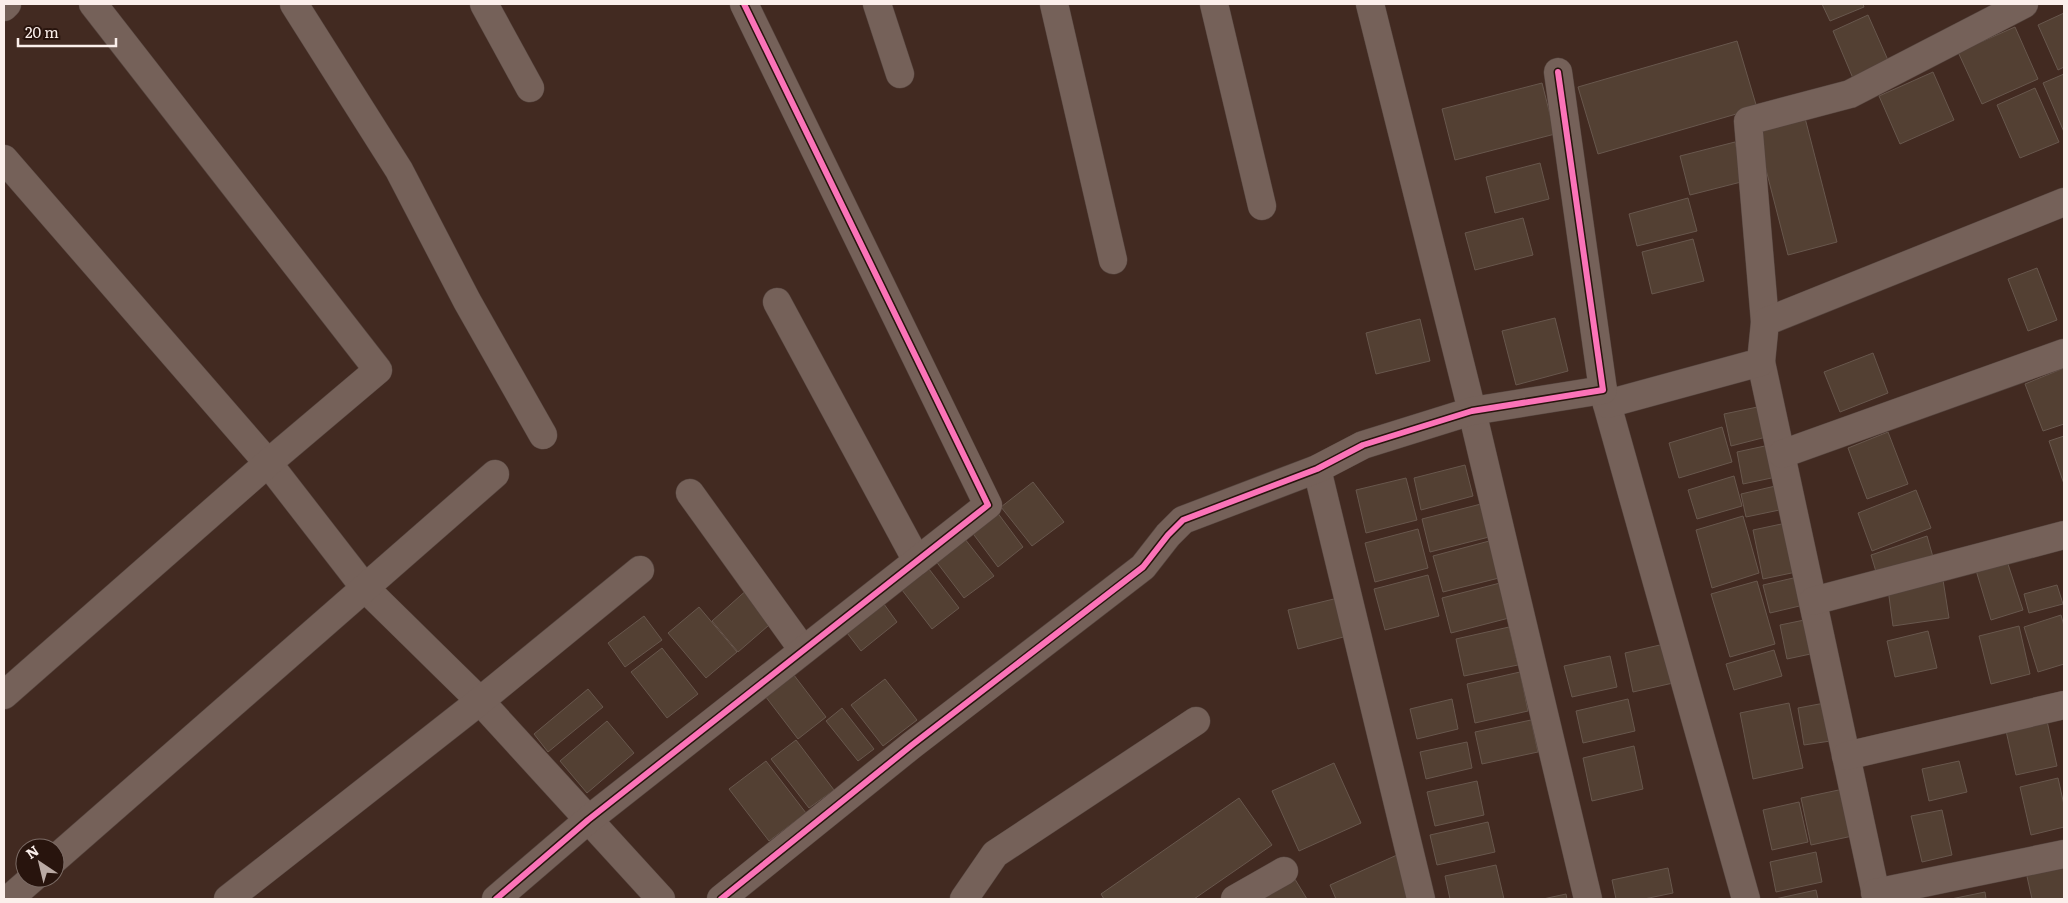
<svg xmlns="http://www.w3.org/2000/svg" width="2068" height="903" font-family="Literata,serif">
<style>
.building{fill:#534033;stroke:#68574d}
.lines{fill:none;stroke-linecap:round;stroke-linejoin:round}
.minor-casing{stroke:#55443e;stroke-width:29}
.minor{stroke:#756159;stroke-width:28}
.cycleway-casing{stroke:#28140d;stroke-width:9}
.cycleway{stroke:#fb73b8;stroke-width:6}
</style>
<rect width="100%" height="100%" fill="#422a21"/>
<!-- building -->
<g class="building">
<polygon points="1822,4 1863,4 1864,7 1830,21"/>
<polygon points="2064,13 2064,67 2058,70 2038,25"/>
<polygon points="1868,15 1891,67 1855,83 1833,31"/>
<polygon points="2015,27 2038,79 1982,104 1958,52"/>
<polygon points="1737,41 1757,108 1598,154 1578,87"/>
<polygon points="1933,72 1954,120 1900,144 1879,96"/>
<polygon points="2064,74 2064,132 2043,83"/>
<polygon points="1542,83 1555,134 1455,160 1442,109"/>
<polygon points="2035,88 2059,142 2020,158 1997,105"/>
<polygon points="1805,118 1837,242 1788,255 1756,131"/>
<polygon points="1735,142 1745,181 1690,195 1680,156"/>
<polygon points="1540,163 1549,199 1495,213 1486,177"/>
<polygon points="1688,198 1697,231 1637,246 1629,214"/>
<polygon points="1523,218 1533,255 1475,270 1465,233"/>
<polygon points="1693,239 1704,281 1652,294 1642,252"/>
<polygon points="2037,268 2057,320 2028,331 2008,279"/>
<polygon points="1555,318 1568,371 1516,385 1502,331"/>
<polygon points="1420,319 1430,361 1376,374 1366,333"/>
<polygon points="1873,353 1888,393 1840,412 1824,372"/>
<polygon points="2064,368 2064,424 2043,431 2025,384"/>
<polygon points="1767,405 1774,435 1731,446 1724,414"/>
<polygon points="1722,427 1732,462 1679,478 1669,443"/>
<polygon points="1888,432 1908,484 1867,499 1848,448"/>
<polygon points="2064,436 2064,484 2049,441"/>
<polygon points="1774,444 1781,476 1743,484 1737,452"/>
<polygon points="1465,465 1473,496 1421,510 1414,478"/>
<polygon points="1734,476 1742,506 1697,519 1688,490"/>
<polygon points="1406,478 1417,520 1366,533 1356,490"/>
<polygon points="1033,482 1064,522 1032,546 1001,507"/>
<polygon points="1784,484 1789,508 1746,517 1741,494"/>
<polygon points="1916,490 1931,528 1872,551 1858,513"/>
<polygon points="1481,504 1489,537 1430,552 1422,519"/>
<polygon points="994,508 1023,547 998,567 968,527"/>
<polygon points="1743,516 1759,573 1712,588 1696,530"/>
<polygon points="1791,522 1801,571 1763,579 1753,530"/>
<polygon points="1418,529 1428,568 1375,582 1365,543"/>
<polygon points="961,534 994,576 964,598 932,556"/>
<polygon points="1927,536 1933,557 1877,575 1871,555"/>
<polygon points="1493,540 1503,577 1443,592 1433,556"/>
<polygon points="2006,558 2023,610 1991,620 1975,567"/>
<polygon points="929,569 959,608 932,629 902,590"/>
<polygon points="1428,575 1439,616 1385,630 1374,589"/>
<polygon points="1802,576 1808,604 1770,613 1763,585"/>
<polygon points="1943,580 1949,618 1893,626 1888,589"/>
<polygon points="1757,581 1775,644 1730,657 1711,594"/>
<polygon points="1500,583 1509,618 1451,633 1442,598"/>
<polygon points="2057,585 2063,604 2029,613 2024,594"/>
<polygon points="749,588 776,619 738,652 712,621"/>
<polygon points="1338,598 1347,636 1298,649 1288,610"/>
<polygon points="881,600 897,622 861,651 844,629"/>
<polygon points="699,607 737,652 706,678 668,633"/>
<polygon points="2061,615 2064,626 2064,664 2038,672 2024,627"/>
<polygon points="644,616 662,640 625,667 608,643"/>
<polygon points="1814,618 1820,652 1787,659 1780,625"/>
<polygon points="2019,626 2030,674 1991,684 1979,636"/>
<polygon points="1509,627 1518,665 1464,676 1456,639"/>
<polygon points="1928,631 1937,668 1895,677 1887,641"/>
<polygon points="1673,642 1682,681 1633,692 1625,653"/>
<polygon points="662,648 698,694 667,718 631,672"/>
<polygon points="1774,650 1782,676 1734,690 1726,664"/>
<polygon points="1610,656 1617,687 1572,697 1564,666"/>
<polygon points="787,666 826,717 798,739 759,688"/>
<polygon points="1520,672 1528,711 1475,723 1467,684"/>
<polygon points="885,679 917,720 883,746 851,705"/>
<polygon points="588,689 603,707 548,752 534,734"/>
<polygon points="1452,699 1458,729 1417,739 1410,709"/>
<polygon points="1628,699 1635,731 1583,743 1576,711"/>
<polygon points="1830,702 1837,740 1804,745 1798,708"/>
<polygon points="1789,703 1803,768 1753,779 1740,713"/>
<polygon points="842,708 874,749 858,761 826,721"/>
<polygon points="2045,712 2057,766 2016,775 2004,722"/>
<polygon points="1531,720 1538,752 1482,764 1475,732"/>
<polygon points="607,721 634,753 587,793 560,761"/>
<polygon points="796,740 834,790 809,808 771,759"/>
<polygon points="1467,742 1472,768 1426,779 1420,752"/>
<polygon points="1634,746 1643,789 1592,801 1583,758"/>
<polygon points="766,761 806,813 769,841 729,789"/>
<polygon points="1959,761 1967,792 1929,801 1922,769"/>
<polygon points="1334,763 1361,823 1299,851 1272,791"/>
<polygon points="2058,778 2064,805 2064,827 2031,835 2020,787"/>
<polygon points="1477,781 1484,815 1435,826 1427,792"/>
<polygon points="1848,788 1857,835 1811,845 1801,798"/>
<polygon points="1239,798 1272,845 1194,899 1104,899 1101,894"/>
<polygon points="1799,802 1808,842 1772,850 1763,810"/>
<polygon points="1942,810 1952,855 1922,862 1911,816"/>
<polygon points="1488,822 1495,852 1437,865 1430,835"/>
<polygon points="1816,852 1822,882 1776,892 1770,862"/>
<polygon points="1397,855 1415,896 1407,899 1336,899 1330,885"/>
<polygon points="2064,864 2064,899 2032,899 2026,872"/>
<polygon points="1496,865 1504,899 1450,899 1445,876"/>
<polygon points="1668,868 1673,893 1644,899 1616,899 1612,880"/>
<polygon points="1293,876 1307,899 1258,899"/>
<polygon points="1816,890 1818,899 1775,899"/>
<polygon points="1985,892 1986,899 1951,899"/>
<polygon points="1566,894 1567,899 1543,899"/>
</g>
<g class="lines">
<defs>
<g id="minor">
<polyline points="294,4 399,170 467,301 543,435"/>
<polyline points="484,4 530,88"/>
<polyline points="877,4 900,74"/>
<polyline points="1054,4 1113,260"/>
<polyline points="1214,4 1262,206"/>
<polyline points="1370,4 1472,411 1588,899"/>
<polyline points="4,7 7,4"/>
<polyline points="4,159 268,463 365,588 480,701 661,899"/>
<polyline points="777,302 917,561"/>
<polyline points="1765,322 1748,121 1850,94 2024,4"/>
<polyline points="1761,362 1877,899"/>
<polyline points="1603,390 1746,899"/>
<polyline points="1607,404 1761,362 1765,322 2064,202"/>
<polyline points="1782,454 2064,353"/>
<polyline points="1317,469 1421,899"/>
<polyline points="690,493 803,650"/>
<polyline points="1813,601 2064,535"/>
<polyline points="4,695 268,463 378,370 93,4"/>
<polyline points="1846,756 2064,705"/>
<polyline points="55,859 495,474"/>
<polyline points="1875,893 2064,854"/>
<polyline points="9,899 33,878"/>
<polyline points="228,899 480,701 640,570"/>
<polyline points="496,899 588,820 988,505 744,4"/>
<polyline points="721,899 912,745 1143,567 1168,535 1183,520 1317,469 1363,445 1472,411 1603,390 1558,72"/>
<polyline points="964,899 995,854 1196,721"/>
<polyline points="1235,899 1284,871"/>
</g>
</defs>
<!-- minor casing -->
<use href="#minor" class="minor-casing"/>
<!-- minor -->
<use href="#minor" class="minor"/>
<defs>
<g id="cycleway">
<polyline points="496,899 588,820 988,505 744,4"/>
<polyline points="721,899 912,745 1143,567 1168,535 1183,520 1317,469 1363,445 1472,411 1603,390 1558,72"/>
</g>
</defs>
<!-- cycleway casing -->
<use href="#cycleway" class="cycleway-casing"/>
<!-- cycleway -->
<use href="#cycleway" class="cycleway"/>
</g>
<!-- border -->
<rect width="2068" height="903" fill="none" stroke="#fbefeb" stroke-width="10"/>
<!-- north arrow -->
<g transform="translate(40 863) rotate(325)"><circle r="24" fill="#28140d" stroke="#7c6c66"/>
<path d="M0-4L9 19L0 12L-9 19Z" fill="#baaaa4"/>
<text y="-8" font-size="14" font-weight="bold" text-anchor="middle" fill="#fbefeb">N</text>
</g>
<!-- scale -->
<path d="M18 38v8h98v-8" fill="none" stroke="#fbefeb" stroke-width="2.5"/>
<text x="25" y="38" font-size="15" fill="#fbefeb" stroke="#28140d" stroke-width="4" paint-order="stroke">20 m</text>
</svg>
